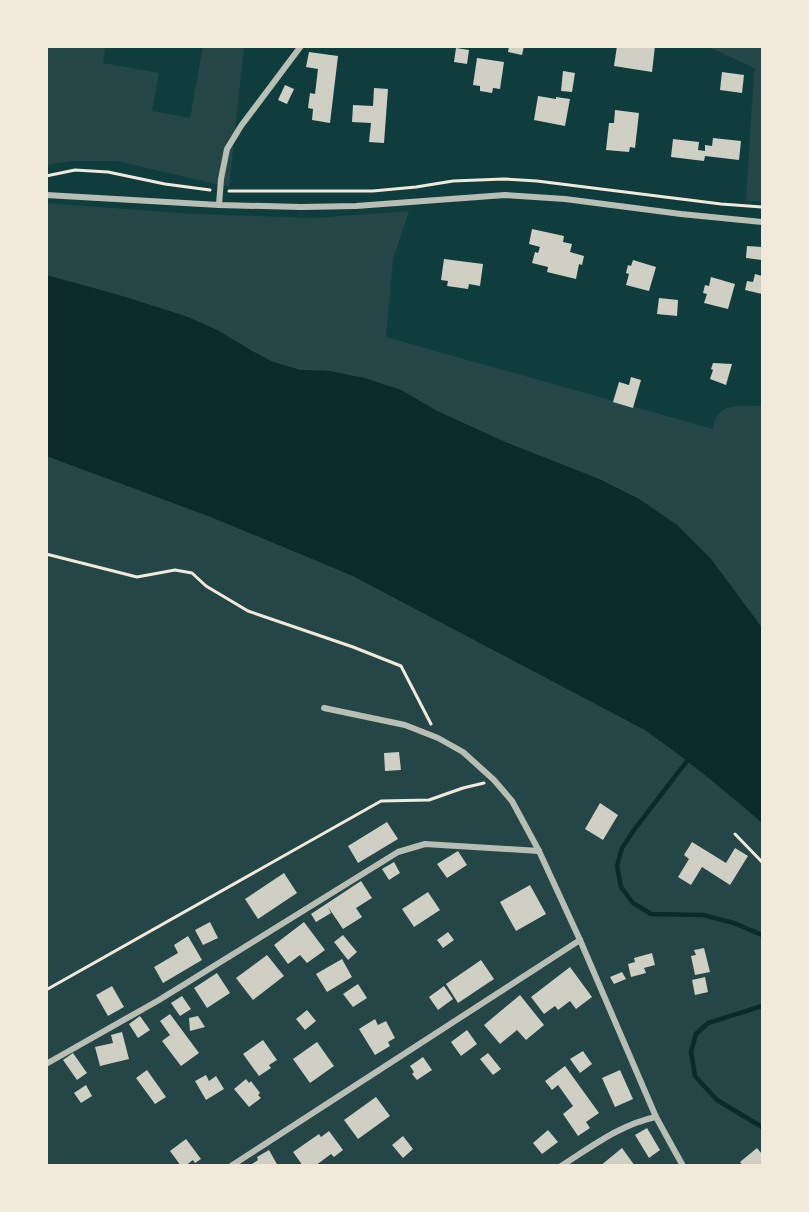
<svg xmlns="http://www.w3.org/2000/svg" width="809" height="1212" font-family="'Fira Sans Condensed',sans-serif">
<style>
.green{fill:#244646}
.water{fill:#0a2a2b}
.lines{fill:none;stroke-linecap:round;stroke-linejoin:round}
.stream{stroke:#0a2a2b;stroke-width:4.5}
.building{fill:#cfcfc3}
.path{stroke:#f1e9da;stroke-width:3}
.minor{stroke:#b8beb3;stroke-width:6}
</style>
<rect width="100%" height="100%" fill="#0f3d3e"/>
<!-- green -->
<g class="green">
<polygon points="46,47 105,47 103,63 159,73 152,111 190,118 203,47 244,47 229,187 117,161 71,161 47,165"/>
<polygon points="709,47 762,47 762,202 746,201 754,72 756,69"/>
<path d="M46,203L194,214L315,218L409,211L393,259L386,337L713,429C716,401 740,406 762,406V628L711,559L677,525L639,499L599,479L505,442L437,411L401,390L364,378L329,371L300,370L273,362L252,351L219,331L188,317L122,296L47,275Z"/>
<path d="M46,456L211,517L351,575L645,730C686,759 725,790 762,823V1165H47Z"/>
</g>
<!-- water -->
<path class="water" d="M46,275L122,296L188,317L219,331L252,351L273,362L300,370L329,371L364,378L401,390L437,411L505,442L599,479L639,499L677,525L711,559L762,628V823C725,790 686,759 645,730L351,575L211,517L47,456Z"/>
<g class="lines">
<!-- stream -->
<g class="stream">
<polyline points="690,757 634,830 622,848 617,866 621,887 633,903 651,914 703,915 734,923 762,935"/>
<polyline points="762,1006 708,1023 696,1034 691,1052 695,1076 717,1100 762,1127"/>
</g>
</g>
<!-- building -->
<g class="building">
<polygon points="509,46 524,46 522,55 508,52"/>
<polygon points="617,46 655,46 652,72 614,66"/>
<polygon points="456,48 469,50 467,64 454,62"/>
<polygon points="309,52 338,56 330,123 312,120 313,109 308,108 310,93 315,94 318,69 306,67"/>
<polygon points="477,58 504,62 500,89 493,88 492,93 480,91 480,86 473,85"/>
<polygon points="563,71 575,73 572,92 561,91"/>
<polygon points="722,72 744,75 742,93 720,90"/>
<polygon points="285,85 294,89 287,104 278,100"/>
<polygon points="374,88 388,89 384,143 369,142 371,123 352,122 353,105 373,106"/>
<polygon points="538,96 556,99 556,97 570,99 565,126 534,120"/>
<polygon points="615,110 639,113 635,148 630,147 629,152 606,150 609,123 614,123"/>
<polygon points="713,138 741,141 739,160 705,156 704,161 671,157 673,139 699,142 698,150 705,151 705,145 712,146"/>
<polygon points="532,229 564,236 563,242 572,244 570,252 584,256 582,265 579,264 576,279 547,272 548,267 532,263 535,252 538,253 540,247 529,244"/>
<polygon points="747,246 762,247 762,260 746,258"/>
<polygon points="444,259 483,264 480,286 469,284 468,289 447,286 448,281 441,280"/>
<polygon points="633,260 656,267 649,291 626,285 629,274 626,273 628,265 631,266"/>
<polygon points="755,274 762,276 762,294 745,290 747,281 753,282"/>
<polygon points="711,277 735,284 728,309 704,303 707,294 703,293 705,285 709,286"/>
<polygon points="659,298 678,300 677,316 657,314"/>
<polygon points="713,363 732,364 726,385 710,379 713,370 711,369"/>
<polygon points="631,377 641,380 633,408 613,402 619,382 629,385"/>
<polygon points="399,752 401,770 385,771 384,753"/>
<polygon points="600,803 618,815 603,840 585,829"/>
<polygon points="387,822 398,839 358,863 348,846"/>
<polygon points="692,842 726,863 735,848 748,856 730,885 702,867 691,885 678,877 689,859 684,855"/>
<polygon points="458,851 467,865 447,878 437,864"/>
<polygon points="394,862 400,873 389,880 382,869"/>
<polygon points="284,873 297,893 258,919 245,899"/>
<polygon points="361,881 372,898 356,908 362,917 343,929 328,907 331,913 316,922 311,914"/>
<polygon points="530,885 546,914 516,931 500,902"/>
<polygon points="428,892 440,910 414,927 402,909"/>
<polygon points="210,922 218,938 203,945 195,930"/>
<polygon points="304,922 325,950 307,963 300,955 288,964 274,945"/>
<polygon points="448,932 454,940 443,948 437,940"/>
<polygon points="343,935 357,952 348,960 334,942"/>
<polygon points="188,936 202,960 163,983 154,967 178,953 174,945"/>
<polygon points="704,948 710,972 695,975 691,956 696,955 694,950"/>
<polygon points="652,953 655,965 644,968 646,973 631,977 628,964 635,962 634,958"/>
<polygon points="267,955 284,976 253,1000 236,978"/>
<polygon points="342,959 352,977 327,992 316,974"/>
<polygon points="481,960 494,979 458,1003 446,984"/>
<polygon points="570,967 592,997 576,1009 570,1001 558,1010 555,1006 544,1014 531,997"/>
<polygon points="622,972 626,979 614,984 610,977"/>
<polygon points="217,973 230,993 207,1008 194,988"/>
<polygon points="705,977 708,992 695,995 692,980"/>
<polygon points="358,984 367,998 353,1007 343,994"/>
<polygon points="112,986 124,1007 108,1016 96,995"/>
<polygon points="444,986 453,999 438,1010 429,997"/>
<polygon points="520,995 544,1025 526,1040 517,1030 500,1044 484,1025"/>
<polygon points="182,996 191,1009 180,1016 171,1003"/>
<polygon points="307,1010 316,1021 305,1030 296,1019"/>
<polygon points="170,1014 199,1053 181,1066 162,1041 170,1035 160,1021"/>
<polygon points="140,1016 150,1030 138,1038 129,1024"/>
<polygon points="198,1016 205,1027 190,1031 189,1018"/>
<polygon points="375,1019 378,1025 386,1021 395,1038 388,1042 390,1046 375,1055 359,1029"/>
<polygon points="467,1030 477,1044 461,1056 451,1042"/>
<polygon points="122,1032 129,1059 100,1066 95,1047 113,1043 111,1035"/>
<polygon points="263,1040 277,1060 269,1065 271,1068 259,1076 243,1054"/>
<polygon points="317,1042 334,1066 310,1083 293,1059"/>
<polygon points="583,1051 592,1064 580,1073 570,1059"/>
<polygon points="73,1053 87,1073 77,1080 63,1060"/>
<polygon points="488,1053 501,1069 493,1075 480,1059"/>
<polygon points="423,1057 432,1070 417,1080 412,1074 414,1072 410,1066"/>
<polygon points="565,1066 599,1113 586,1122 590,1128 578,1136 563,1114 573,1106 558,1085 552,1090 545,1081"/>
<polygon points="147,1070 166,1097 155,1104 136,1078"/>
<polygon points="620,1070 633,1099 615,1107 602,1078"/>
<polygon points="206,1075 209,1081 216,1076 224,1089 206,1100 195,1081"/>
<polygon points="246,1079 249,1083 251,1081 260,1093 258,1095 261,1098 249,1107 234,1089"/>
<polygon points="86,1085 92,1096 81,1103 74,1093"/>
<polygon points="376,1097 390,1116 358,1139 344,1120"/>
<polygon points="647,1128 660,1150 649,1158 635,1135"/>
<polygon points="548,1130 558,1142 542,1154 533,1143"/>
<polygon points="329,1131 343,1150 334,1157 331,1154 315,1166 303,1166 293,1152 319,1134 321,1137"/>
<polygon points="403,1136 413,1149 403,1158 392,1145"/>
<polygon points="186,1139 201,1159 195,1163 193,1160 185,1166 181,1166 170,1151"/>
<polygon points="622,1148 635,1166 600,1166"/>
<polygon points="757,1148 762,1154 762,1166 743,1166 740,1162"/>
<polygon points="269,1150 278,1166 249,1166 258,1160 257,1157"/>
</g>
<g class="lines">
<!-- path -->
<g class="path">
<polyline points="46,176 75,170 108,172 165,184 210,190"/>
<polyline points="229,191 373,191 416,187 453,181 504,179 537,181 721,204 762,207"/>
<polyline points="46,554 137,577 175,570 192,573 206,586 248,611 353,647 401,666 431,724"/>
<polyline points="735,834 762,862"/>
<polyline points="46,990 381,801 429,800 463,788 484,783"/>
</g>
<!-- minor -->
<g class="minor">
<polyline points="46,195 219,205 301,207 356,206 505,195 565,199 681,214 762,222"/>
<polyline points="219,205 221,179 227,149 241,126 301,46"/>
<polyline points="324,708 405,725 438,738 463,752 494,780 512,801 539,851 580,940 656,1117 683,1166"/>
<polyline points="46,1064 159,1000 398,852 425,844 539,851"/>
<polyline points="231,1166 580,940"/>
<path d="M561,1166C591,1147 621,1124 656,1117"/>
</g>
</g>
<!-- border -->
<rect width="809" height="1212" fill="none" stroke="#f1e9da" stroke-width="96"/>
</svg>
